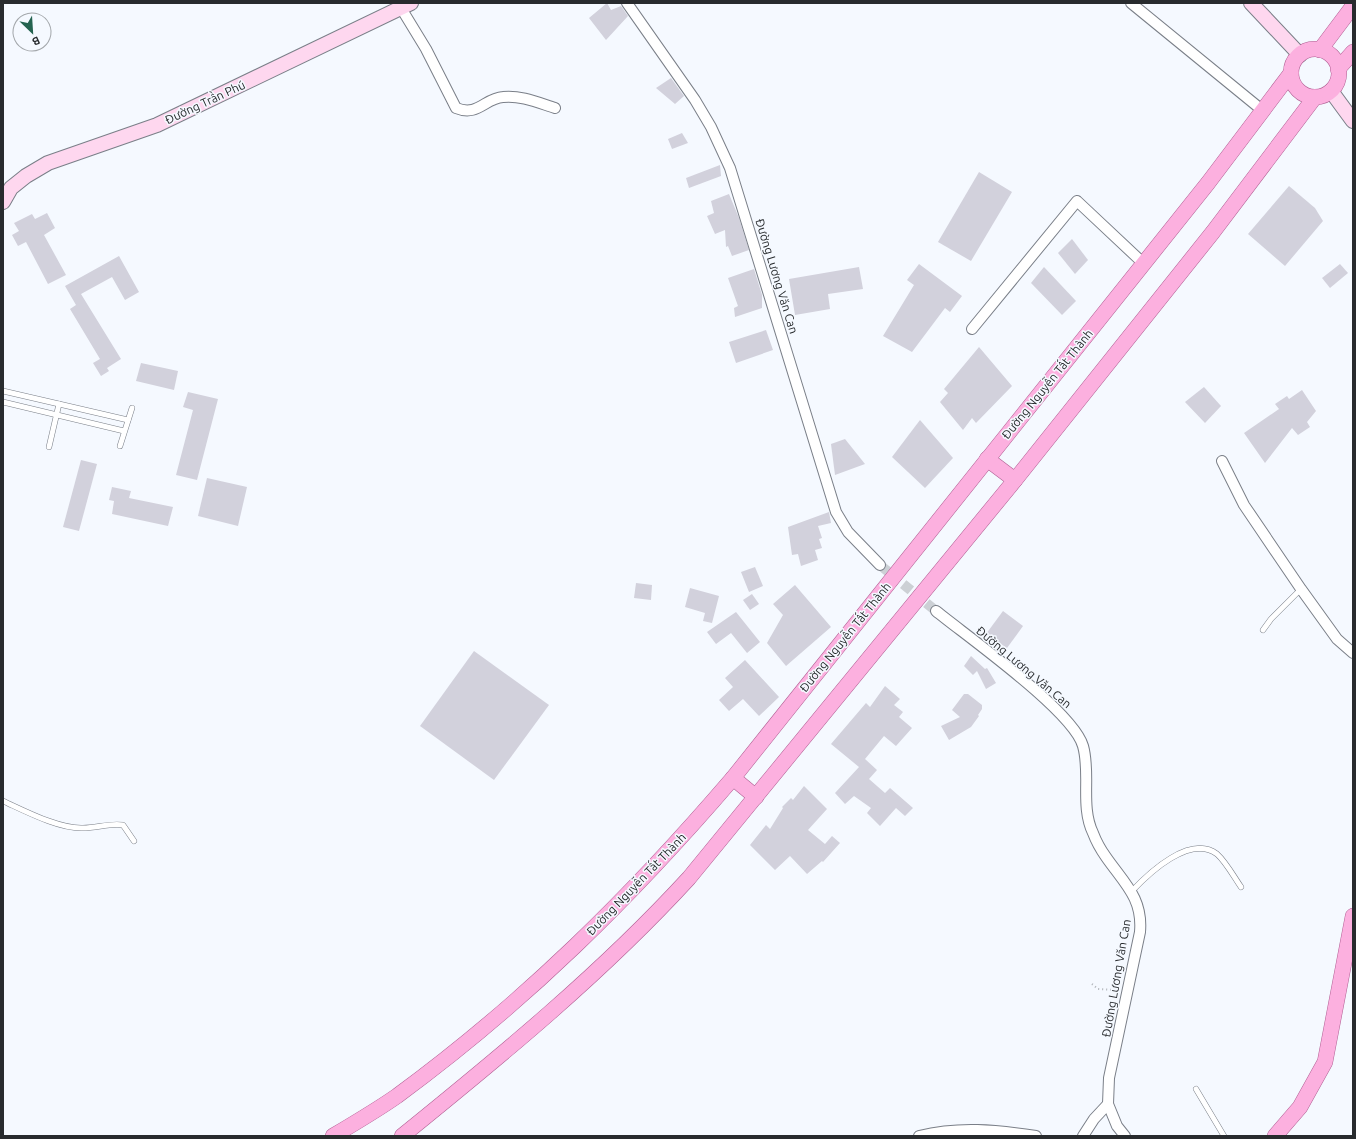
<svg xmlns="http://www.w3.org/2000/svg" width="1356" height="1139" font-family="Ubuntu,sans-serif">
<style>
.building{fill:#d2d1dc}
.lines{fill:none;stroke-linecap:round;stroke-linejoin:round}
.street-tunnel{stroke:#ccd0d5;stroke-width:10;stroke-dasharray:10 5;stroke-linecap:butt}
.lane-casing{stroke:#7a7f88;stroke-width:6}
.street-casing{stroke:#7a7f88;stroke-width:12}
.secondary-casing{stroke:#7a7f88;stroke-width:16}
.primary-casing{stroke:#b05f93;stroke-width:16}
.path{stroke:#aeb2b7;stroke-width:2;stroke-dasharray:1 3;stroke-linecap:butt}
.lane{stroke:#fff;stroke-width:5}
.street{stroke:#fff;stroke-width:10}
.secondary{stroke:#fed7ef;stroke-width:14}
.primary{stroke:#fcb0df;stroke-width:15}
.labels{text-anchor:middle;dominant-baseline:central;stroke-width:3;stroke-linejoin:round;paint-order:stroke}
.street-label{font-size:12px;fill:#282b2e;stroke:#f5f9ff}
</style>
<rect width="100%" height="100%" fill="#f5f9ff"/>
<!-- building -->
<g class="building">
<polygon points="607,3 611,10 621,6 628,16 606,40 589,18"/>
<polygon points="671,78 684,96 675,104 656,88"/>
<polygon points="682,133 688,143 672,149 668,139"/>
<polygon points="720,165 721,176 689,188 686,178"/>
<polygon points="979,172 1012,192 971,261 938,242"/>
<polygon points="1289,186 1315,208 1323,221 1285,266 1248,234"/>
<polygon points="729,194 739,218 749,250 732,256 728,246 726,247 725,230 715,234 707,216 714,213 711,201"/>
<polygon points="47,213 55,228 44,235 66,275 48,284 26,242 18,246 12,235 19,231 14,223 32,214 35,219"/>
<polygon points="1072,239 1088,260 1075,274 1058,253"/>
<polygon points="119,256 139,292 125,300 112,277 81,294 121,359 107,368 109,371 101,376 93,363 100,359 70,309 76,305 65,286"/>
<polygon points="919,264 962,296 950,312 945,308 912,352 883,336 914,285 907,280"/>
<polygon points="1340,264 1348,273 1330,288 1322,278"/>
<polygon points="859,267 863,289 828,294 830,309 795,315 789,279"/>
<polygon points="1044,267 1076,301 1062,315 1031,283"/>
<polygon points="754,269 762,295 762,308 735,317 734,308 738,306 728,278"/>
<polygon points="766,330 773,350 736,363 729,342"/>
<polygon points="979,347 1012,386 976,423 972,418 963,430 940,402 948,393 944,389"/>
<polygon points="141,363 178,371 174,390 136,381"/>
<polygon points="1204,387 1221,406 1205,423 1185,402"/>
<polygon points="1302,390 1316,411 1307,422 1310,427 1298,435 1292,428 1265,463 1244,433 1279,409 1275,404 1287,396 1289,399"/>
<polygon points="188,392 218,399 197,480 176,475 193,410 183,407"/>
<polygon points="920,420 953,458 925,488 892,457"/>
<polygon points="845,439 865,464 835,475 831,444"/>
<polygon points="81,460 97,464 79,531 63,527"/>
<polygon points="207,478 247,487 238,526 198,516"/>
<polygon points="112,487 131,491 129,498 173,507 168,526 112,514 114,501 109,500"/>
<polygon points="829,512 831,523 818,526 822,538 819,539 822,548 815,550 818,560 801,566 798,554 792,555 788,527"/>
<polygon points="755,567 763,586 749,592 741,572"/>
<polygon points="636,583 652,585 651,600 634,598"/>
<polygon points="795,585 831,627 786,666 767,643 783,615 773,604"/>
<polygon points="690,588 719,596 712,623 703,621 705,613 685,607"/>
<polygon points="752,594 759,604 750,610 743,600"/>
<polygon points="1003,611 1023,626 1007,648 986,634"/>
<polygon points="736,612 760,642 747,653 731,633 716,644 707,632"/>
<polygon points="474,651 549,705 494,780 420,726"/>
<polygon points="971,656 985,669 987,668 996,683 986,689 977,671 973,675 964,666"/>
<polygon points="745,660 779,697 759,716 743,699 729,711 719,700 733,687 725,678"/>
<polygon points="885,686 900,699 894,705 903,712 899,717 912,728 896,746 884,736 865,759 877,770 869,779 885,793 890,788 913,808 905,816 896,808 880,826 867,813 871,808 854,796 845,804 835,793 859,767 831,744 866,703 870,707"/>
<polygon points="964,694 968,694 982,705 982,709 978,715 979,716 971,727 949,740 941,726 960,717 952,710"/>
<polygon points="804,786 827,809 808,830 825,844 832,836 840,843 823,862 822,861 807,874 790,856 775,870 750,845 766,825 770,829 783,808 782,807 791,798 793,800"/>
</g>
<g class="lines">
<!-- street-tunnel -->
<polyline class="street-tunnel" points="880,565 936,611"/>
<defs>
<g id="lane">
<polyline points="3,391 128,420"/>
<polyline points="3,402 124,431"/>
<polyline points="120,446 132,408"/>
<polyline points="49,447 59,404"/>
<polyline points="1263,630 1271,619 1301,589"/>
<path d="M3,801C25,811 59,829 83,828C97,828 109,823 123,825L134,841"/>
<path d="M1132,891C1149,873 1190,834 1217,854C1226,862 1234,877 1241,887"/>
<polyline points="1196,1089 1224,1136"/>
</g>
<g id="street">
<polyline points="627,3 695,100 711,127 730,168 836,512 848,532 880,565"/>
<polyline points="1131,3 1262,110"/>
<path d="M401,8L426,49L456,108C478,117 485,98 503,97C521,95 539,103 555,108"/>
<polyline points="972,329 1077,201 1143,263"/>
<polyline points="1222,461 1244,505 1301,589 1337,639 1353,653"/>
<path d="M936,611C968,637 1073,711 1083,746C1091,774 1080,806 1093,833C1096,841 1101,850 1106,857C1124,883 1143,898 1140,932L1109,1078L1108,1104L1117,1126L1125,1136"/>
<path d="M919,1136C960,1126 995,1130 1036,1136"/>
<polyline points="1083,1136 1094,1119 1108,1104"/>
</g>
<g id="secondary">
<polyline points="1251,3 1300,55"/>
<polyline points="1331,91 1353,121"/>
<polyline points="3,202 11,188 26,176 48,163 157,125 411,3"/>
</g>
<g id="primary">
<circle cx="1315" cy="73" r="24"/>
<polyline points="1320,50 1353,6"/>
<polyline points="1338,69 1353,52"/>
<polyline points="987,459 1015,480"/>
<polyline points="733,778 756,797"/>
<path d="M333,1136C355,1123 377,1110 397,1096C525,1002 631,897 733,778L1208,183L1291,73"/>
<path d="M402,1136C502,1055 602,973 689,878L1015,480L1213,232L1315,97"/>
<polyline points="1275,1136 1300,1107 1325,1062 1353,916"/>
</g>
</defs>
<!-- lane casing -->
<use href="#lane" class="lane-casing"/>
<!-- street casing -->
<use href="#street" class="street-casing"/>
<!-- secondary casing -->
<use href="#secondary" class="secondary-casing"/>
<!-- primary casing -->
<use href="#primary" class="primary-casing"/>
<!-- path -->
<polyline class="path" points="1092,984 1098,989 1117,990"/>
<!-- lane -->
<use href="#lane" class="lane"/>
<!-- street -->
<use href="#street" class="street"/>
<!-- secondary -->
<use href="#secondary" class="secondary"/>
<!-- primary -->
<use href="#primary" class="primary"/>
</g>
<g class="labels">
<!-- street labels -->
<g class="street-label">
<text transform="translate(205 102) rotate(-25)">Đường Trần Phú</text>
<text transform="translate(777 276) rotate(73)">Đường Lương Văn Can</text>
<text transform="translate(1047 384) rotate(-51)">Đường Nguyễn Tất Thành</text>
<text transform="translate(845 637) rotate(-51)">Đường Nguyễn Tất Thành</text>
<text transform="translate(1024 667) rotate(40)">Đường Lương Văn Can</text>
<text transform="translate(636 884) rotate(-46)">Đường Nguyễn Tất Thành</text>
<text transform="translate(1116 978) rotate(-80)">Đường Lương Văn Can</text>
</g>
</g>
<!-- border -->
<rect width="1356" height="1139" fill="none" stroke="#282b2e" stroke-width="8"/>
<!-- north arrow -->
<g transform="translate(32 32) rotate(155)"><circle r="19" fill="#f5f9ff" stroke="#a3a7ab"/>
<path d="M0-3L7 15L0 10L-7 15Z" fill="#246350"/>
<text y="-6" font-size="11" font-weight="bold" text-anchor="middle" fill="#282b2e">B</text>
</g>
</svg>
